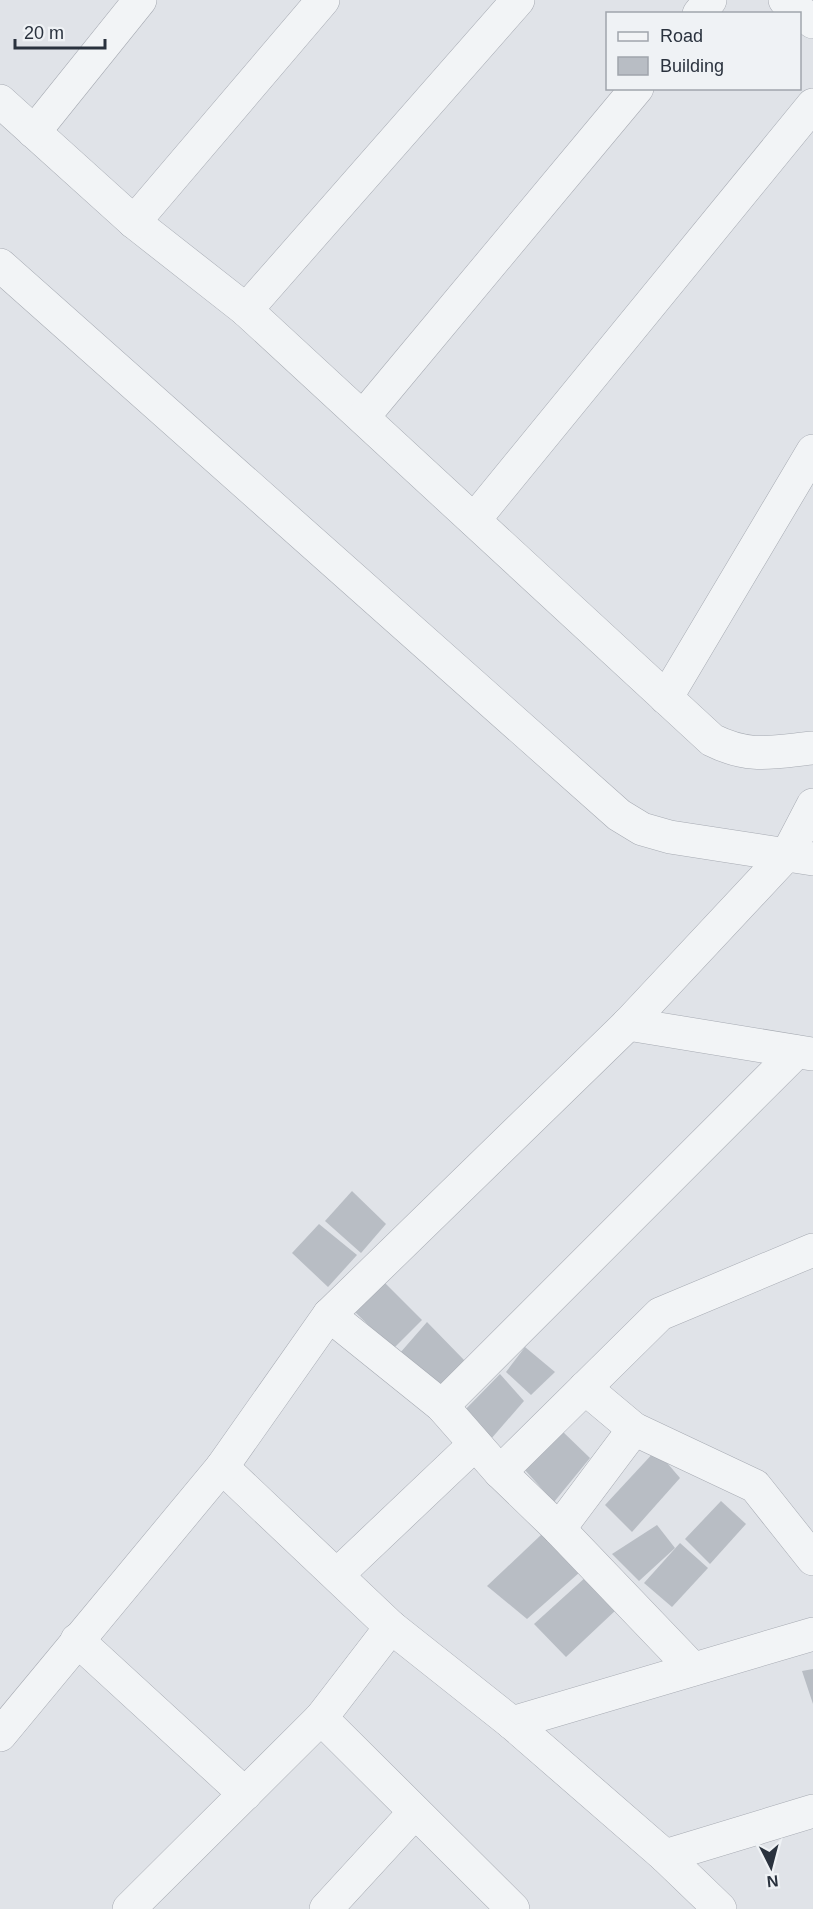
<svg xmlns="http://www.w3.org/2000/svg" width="813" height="1909" font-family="Arial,sans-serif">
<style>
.building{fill:#b8bdc4}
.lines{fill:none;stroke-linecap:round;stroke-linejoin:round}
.minor-casing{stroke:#a6aab2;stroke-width:34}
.tertiary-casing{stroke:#a6aab2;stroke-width:34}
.minor{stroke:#f2f4f6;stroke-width:33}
.tertiary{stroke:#f2f4f6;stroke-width:33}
</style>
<rect width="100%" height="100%" fill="#e0e3e8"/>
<!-- building -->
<g class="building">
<polygon points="352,1191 386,1224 361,1253 325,1221"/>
<polygon points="319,1224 357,1255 328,1287 292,1253"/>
<polygon points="383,1281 422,1320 393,1349 355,1312"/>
<polygon points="427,1322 464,1360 470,1360 441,1391 400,1353"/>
<polygon points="525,1347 555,1372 531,1395 506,1372"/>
<polygon points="500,1374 524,1401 491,1439 461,1414"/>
<polygon points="561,1430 590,1458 554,1502 524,1469"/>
<polygon points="656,1450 680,1478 632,1532 605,1505"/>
<polygon points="721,1501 746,1524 710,1564 685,1539"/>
<polygon points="657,1525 675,1548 639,1581 612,1554"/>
<polygon points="542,1534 580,1572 527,1619 487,1586"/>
<polygon points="680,1543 708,1568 672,1607 644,1583"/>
<polygon points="587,1576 617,1609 566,1657 534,1624"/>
<polygon points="813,1669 813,1704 802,1671"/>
</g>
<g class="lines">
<defs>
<g id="minor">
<polyline points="699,14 710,0"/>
<path d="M0,101L134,222L246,310L712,740C750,759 773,752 813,748"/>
<polyline points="34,132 140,0"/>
<polyline points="134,222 323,0"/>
<polyline points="0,265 619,815 642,829 670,837 813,859"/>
<polyline points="246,310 518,0"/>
<polyline points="363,417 637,88"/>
<polyline points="474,520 813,105"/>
<polyline points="666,698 813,451"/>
<polyline points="628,1024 812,1054"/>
<polyline points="329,1315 442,1406 500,1472 660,1314 813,1250"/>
<polyline points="585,1388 634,1429 755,1486 813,1559"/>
<polyline points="442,1406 796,1052"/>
<polyline points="222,1467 391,1627 512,1723 665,1856 720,1909"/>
<polyline points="500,1472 559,1529 693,1669"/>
<polyline points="559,1529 634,1429"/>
<polyline points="337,1575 475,1444"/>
<polyline points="77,1640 245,1794"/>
<polyline points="321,1718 513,1909"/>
<polyline points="512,1723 813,1634"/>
<polyline points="0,1735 222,1467 329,1315 628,1024 788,853 813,805"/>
<polyline points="665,1856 813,1811"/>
<polyline points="129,1909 321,1718 391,1627"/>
<polyline points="326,1909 415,1812"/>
</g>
<polyline id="tertiary" points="785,0 813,22"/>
</defs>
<!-- minor casing -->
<use href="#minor" class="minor-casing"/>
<!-- tertiary casing -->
<use href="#tertiary" class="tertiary-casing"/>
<!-- minor -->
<use href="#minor" class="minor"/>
<!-- tertiary -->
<use href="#tertiary" class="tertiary"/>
</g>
<!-- legend -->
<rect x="606" y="12" width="195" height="78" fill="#eff2f5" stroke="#a0a5ac" stroke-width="1.5"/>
<rect x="618" y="32" width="30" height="9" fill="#f2f4f6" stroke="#a0a5ac" stroke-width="1.5"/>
<text x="660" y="42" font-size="18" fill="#2a323e">Road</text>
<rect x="618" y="57" width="30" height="18" fill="#b8bdc4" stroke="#a0a5ac" stroke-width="1.5"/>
<text x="660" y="72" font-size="18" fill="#2a323e">Building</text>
<!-- north arrow -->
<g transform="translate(771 1867) rotate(174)" stroke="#eff2f5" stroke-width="4.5" paint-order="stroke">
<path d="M0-4.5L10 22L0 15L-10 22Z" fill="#2a323e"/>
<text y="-9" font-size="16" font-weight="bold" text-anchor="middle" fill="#2a323e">N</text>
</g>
<!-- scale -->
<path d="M15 39v9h90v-9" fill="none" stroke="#2a323e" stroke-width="3"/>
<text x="24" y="39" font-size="18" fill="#2a323e" stroke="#eff2f5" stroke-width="4.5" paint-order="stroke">20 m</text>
</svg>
